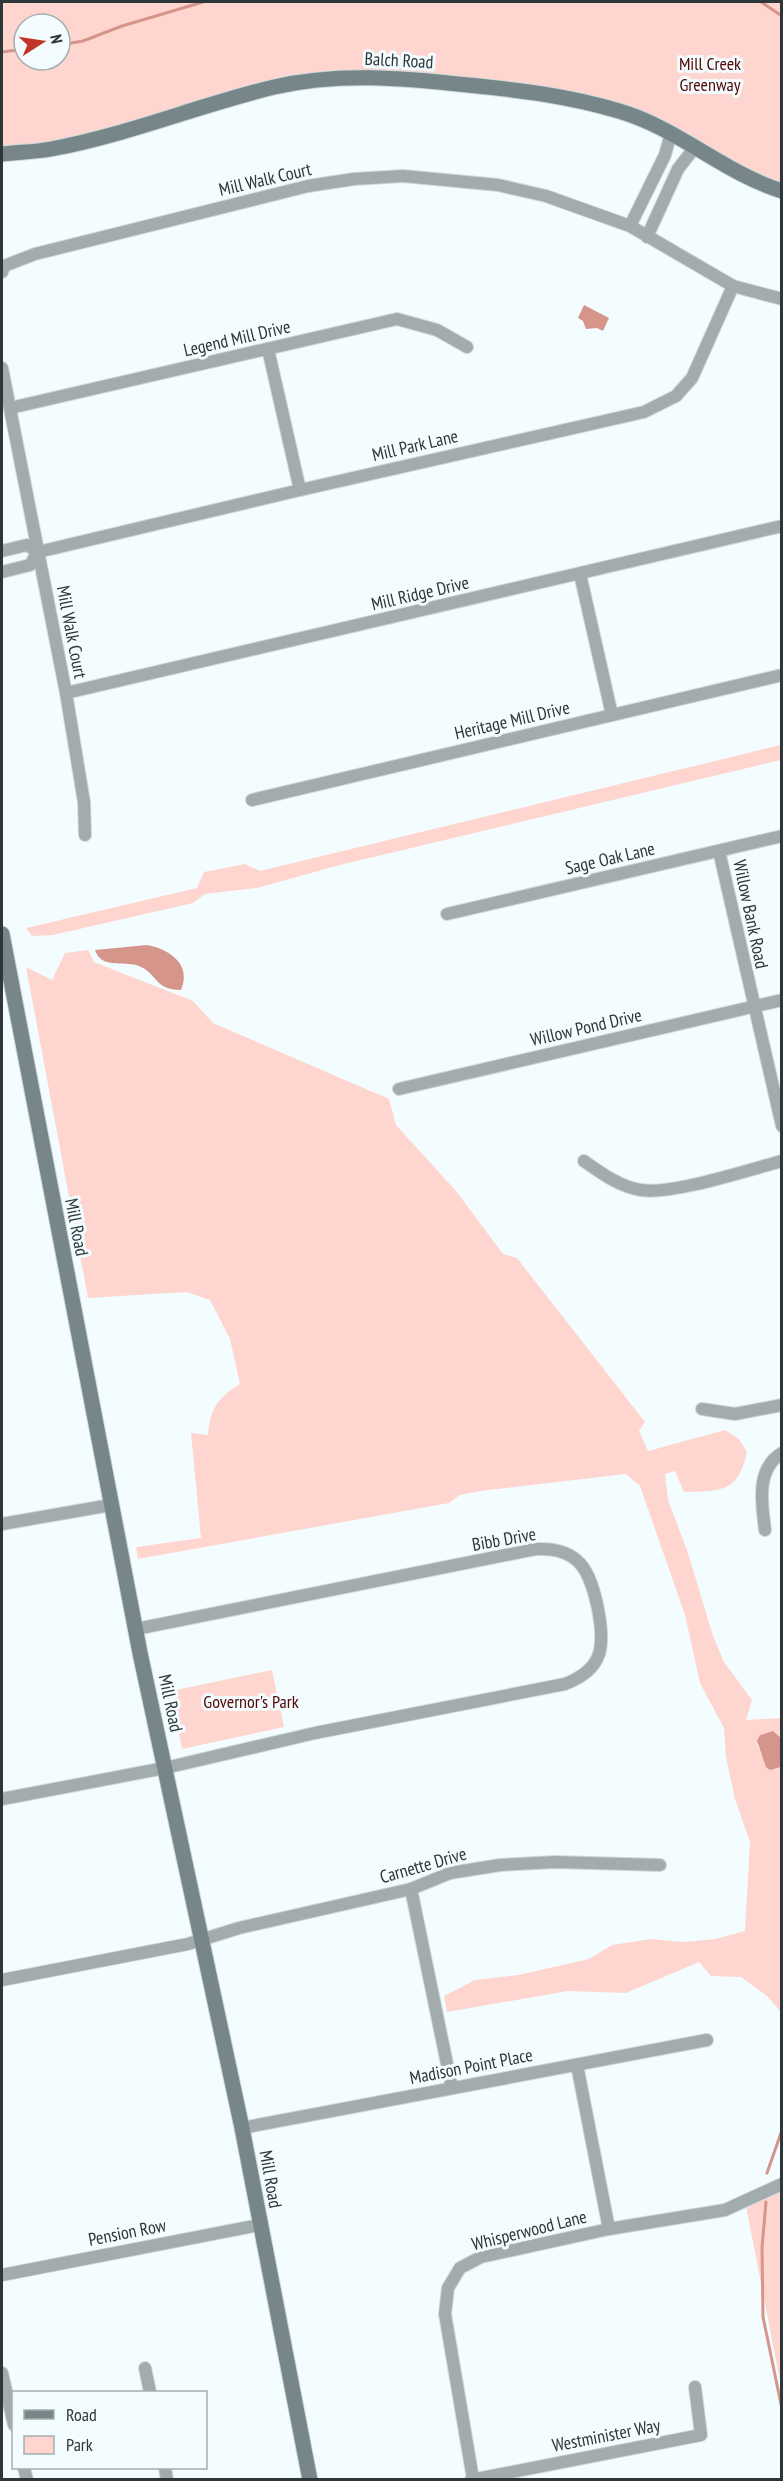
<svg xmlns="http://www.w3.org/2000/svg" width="783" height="2481" font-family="'PT Sans Narrow',sans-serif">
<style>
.green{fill:#ffd6cf;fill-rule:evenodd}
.water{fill:#d5958b}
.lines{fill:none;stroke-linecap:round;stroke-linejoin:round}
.stream{stroke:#d5958b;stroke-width:3}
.street-casing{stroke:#cfd9db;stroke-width:14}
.secondary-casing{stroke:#cfd9db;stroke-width:17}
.street{stroke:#a2acae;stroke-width:12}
.secondary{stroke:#778789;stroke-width:15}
.labels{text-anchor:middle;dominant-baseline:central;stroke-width:6;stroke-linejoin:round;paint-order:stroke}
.street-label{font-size:18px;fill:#2d3739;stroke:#f3fdff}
.park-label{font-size:18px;fill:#530603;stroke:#f3fdff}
</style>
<rect width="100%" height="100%" fill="#f3fdff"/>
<!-- green -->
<g class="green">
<path d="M2,2H781V191L621,111L359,77L2,154ZM24,24H60V60H24Z"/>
<polygon points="781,745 781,760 340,865 257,888 205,894 193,903 53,935 32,936 26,928 197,888 204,872 245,864 260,871"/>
<path d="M88,950L94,962L193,1001L213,1023L389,1099L396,1125L456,1191L503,1254L517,1258L645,1422L639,1431L648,1451L725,1430L739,1439L747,1452C738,1493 721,1491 684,1492L675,1471L665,1474L668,1500L687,1550L713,1636L724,1662L752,1700L746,1720L781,1718V1738L773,1731L760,1735L757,1745L764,1760L776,1769L781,1767V2012L767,1996L741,1977L711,1976L699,1962L626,1993L568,1991L447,2012L444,1996L475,1980L518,1975L589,1959L612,1945L651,1939L684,1942L715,1939L745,1931L750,1842L735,1799L726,1757L724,1728L700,1683L685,1615L640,1486L626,1474L480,1491L460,1495L449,1503L138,1559L136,1547L201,1538L191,1433L208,1435C210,1408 218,1398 240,1384L230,1339L210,1300L186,1292L88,1298L26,967L52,980L65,953Z"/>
<polygon points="272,1670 284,1727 182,1749 171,1691"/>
<polygon points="781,2190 781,2386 746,2206"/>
</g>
<!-- water -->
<g class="water">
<polygon points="584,305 609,318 603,331 597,328 586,329 583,321 578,318"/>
<path d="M147,945C170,949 192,965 181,990C155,990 158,975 141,967C127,959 102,971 95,950Z"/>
<polygon points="773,1731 781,1738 781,1767 770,1770 766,1767 757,1741 760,1735"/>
</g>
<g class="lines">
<!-- stream -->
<g class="stream">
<polyline points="761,2 782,16"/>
<polyline points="60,45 83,41 122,26 203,2"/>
<polyline points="2,52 24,49"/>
<polyline points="767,2173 782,2130"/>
<polyline points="766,2202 762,2248 763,2317 782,2409"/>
</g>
<defs>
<g id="street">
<polyline points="630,226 665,155 671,133"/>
<polyline points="647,237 678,169 695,147"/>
<polyline points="2,272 4,266 35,254 308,186 354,179 403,176 498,185 546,196 630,226 733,286 782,299"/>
<polyline points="268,349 300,490"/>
<polyline points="2,368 66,693 84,802 85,835"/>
<polyline points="10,408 397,319 437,330 467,347"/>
<polyline points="2,551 27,545 38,552"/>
<polyline points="2,572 30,565 38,552 300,490 644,412 676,396 692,378 733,286"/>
<polyline points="580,574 612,715"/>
<polyline points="66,693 782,526"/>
<polyline points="252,800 782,675"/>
<polyline points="719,851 782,1126"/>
<polyline points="447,914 782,836"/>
<polyline points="399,1089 782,1000"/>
<path d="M584,1161C601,1173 620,1187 641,1190C673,1195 747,1170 782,1161"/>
<polyline points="702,1409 735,1414 782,1405"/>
<polyline points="2,1524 111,1505"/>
<path d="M765,1530C762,1505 755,1469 782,1453"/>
<path d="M2,1799L165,1768L315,1733L565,1684C604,1669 605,1646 598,1609C590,1571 580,1547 536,1549L136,1629"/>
<polyline points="411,1889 452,2088"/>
<polyline points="2,1980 188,1944 239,1928 411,1889 450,1873 500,1865 555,1862 660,1865"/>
<polyline points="577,2065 609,2229"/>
<polyline points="242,2128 707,2040"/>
<polyline points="2,2275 259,2225"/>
<polyline points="145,2368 150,2392"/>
<polyline points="2,2373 14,2425"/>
<polyline points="24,2468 27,2480"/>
<polyline points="165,2468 167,2480"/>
<polyline points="473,2479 445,2314 448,2288 460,2268 481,2257 609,2229 725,2210 782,2184"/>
<polyline points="471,2480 701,2435 695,2387"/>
</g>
<g id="secondary">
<path d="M2,154C18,152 35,152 51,149C127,135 199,105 274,87C338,72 403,78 468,85C519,90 569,96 619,111C678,128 724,173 782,191"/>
<polyline points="2,934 140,1653 242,2128 310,2480"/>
</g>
</defs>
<!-- street casing -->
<use href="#street" class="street-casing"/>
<!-- secondary casing -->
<use href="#secondary" class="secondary-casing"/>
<!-- street -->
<use href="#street" class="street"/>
<!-- secondary -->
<use href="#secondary" class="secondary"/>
</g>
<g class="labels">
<!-- street labels -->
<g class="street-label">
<text transform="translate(399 60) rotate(3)">Balch Road</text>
<text transform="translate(265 179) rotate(-13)">Mill Walk Court</text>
<text transform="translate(237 338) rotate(-13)">Legend Mill Drive</text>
<text transform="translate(415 445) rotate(-13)">Mill Park Lane</text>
<text transform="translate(420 593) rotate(-13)">Mill Ridge Drive</text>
<text transform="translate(72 632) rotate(79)">Mill Walk Court</text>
<text transform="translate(512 720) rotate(-13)">Heritage Mill Drive</text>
<text transform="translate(610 858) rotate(-13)">Sage Oak Lane</text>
<text transform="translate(751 914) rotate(78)">Willow Bank Road</text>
<text transform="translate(586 1027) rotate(-13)">Willow Pond Drive</text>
<text transform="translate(77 1227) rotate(79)">Mill Road</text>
<text transform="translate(504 1539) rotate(-10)">Bibb Drive</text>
<text transform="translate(171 1703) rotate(78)">Mill Road</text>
<text transform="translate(423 1865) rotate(-16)">Carnette Drive</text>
<text transform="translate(471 2066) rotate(-11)">Madison Point Place</text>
<text transform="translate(271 2179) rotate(80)">Mill Road</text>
<text transform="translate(529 2230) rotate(-14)">Whisperwood Lane</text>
<text transform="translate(127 2232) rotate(-11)">Pension Row</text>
<text transform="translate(606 2435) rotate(-11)">Westminister Way</text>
</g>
<!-- park labels -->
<g class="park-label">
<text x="710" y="63">Mill Creek<tspan x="710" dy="21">Greenway</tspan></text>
<text x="251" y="1701">Governor's Park</text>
</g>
</g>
<!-- border -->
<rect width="783" height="2481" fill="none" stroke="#2d3739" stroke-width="6"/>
<!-- legend -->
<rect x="12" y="2391" width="195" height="78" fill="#f3fdff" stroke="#a4aeb0" stroke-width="1.5"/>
<rect x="24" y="2410" width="30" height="9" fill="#778789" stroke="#a4aeb0" stroke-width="1.5"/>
<text x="66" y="2421" font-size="18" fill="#2d3739">Road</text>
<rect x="24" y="2436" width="30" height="18" fill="#ffd6cf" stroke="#a4aeb0" stroke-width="1.5"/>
<text x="66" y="2451" font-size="18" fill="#2d3739">Park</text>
<!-- north arrow -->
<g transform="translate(42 42) rotate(78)"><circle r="28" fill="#f3fdff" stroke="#a4aeb0" stroke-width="1.5"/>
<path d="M0-4.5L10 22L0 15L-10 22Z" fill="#c13427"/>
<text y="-9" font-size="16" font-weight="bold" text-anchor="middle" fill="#2d3739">N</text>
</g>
</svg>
